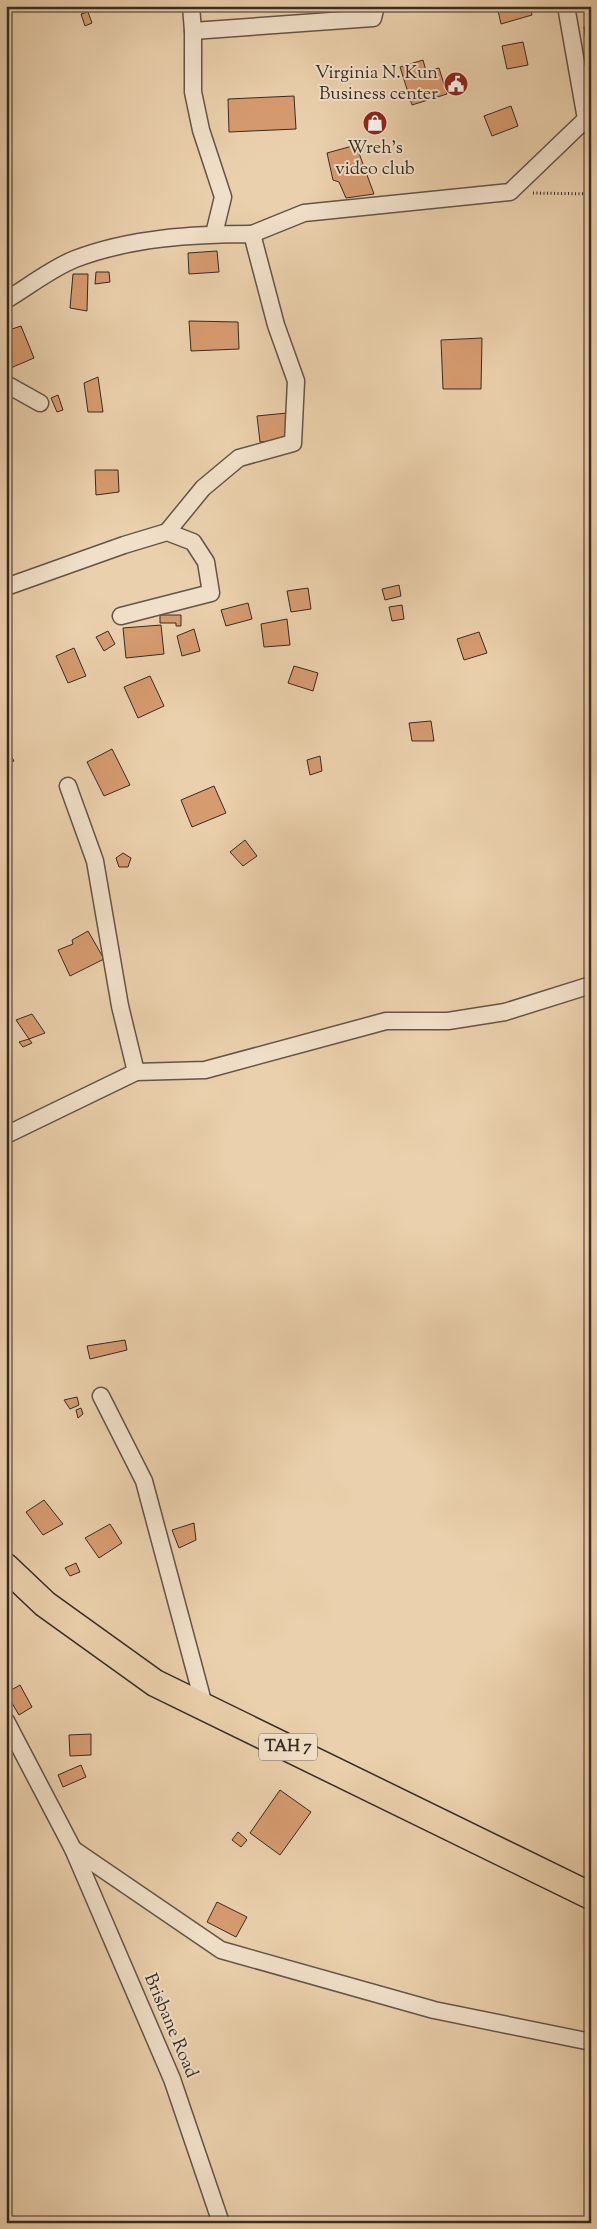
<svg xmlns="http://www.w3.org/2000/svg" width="597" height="2229" font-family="'Sorts Mill Goudy',serif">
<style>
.building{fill:#d69b6f;stroke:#372b25}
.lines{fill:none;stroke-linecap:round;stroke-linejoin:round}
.minor-casing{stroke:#645447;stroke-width:19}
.trunk-casing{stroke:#372b25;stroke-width:29}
.path{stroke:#372b25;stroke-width:3;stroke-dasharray:1 2.5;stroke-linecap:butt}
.minor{stroke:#f1e0c9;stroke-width:16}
.trunk{stroke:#ead0ac;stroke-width:26}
.labels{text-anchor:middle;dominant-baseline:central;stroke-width:4;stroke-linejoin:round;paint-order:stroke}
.shield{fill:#f1e0c9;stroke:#6f6156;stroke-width:1}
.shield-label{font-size:16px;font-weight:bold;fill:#372b25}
.poi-label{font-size:18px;fill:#372b25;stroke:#f1e0c9;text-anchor:end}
.street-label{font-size:18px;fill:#372b25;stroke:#f1e0c9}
</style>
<rect width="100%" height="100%" fill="#ead0ac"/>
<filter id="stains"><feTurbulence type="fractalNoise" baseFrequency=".004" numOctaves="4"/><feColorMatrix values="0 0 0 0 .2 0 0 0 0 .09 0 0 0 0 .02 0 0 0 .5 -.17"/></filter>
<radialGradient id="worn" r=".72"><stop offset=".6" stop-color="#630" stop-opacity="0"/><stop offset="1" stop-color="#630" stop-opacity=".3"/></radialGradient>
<!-- building -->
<g class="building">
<polygon points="497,6 530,6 532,15 501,24"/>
<polygon points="88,12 92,23 85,26 81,14"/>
<polygon points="591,26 591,55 588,55 584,27"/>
<polygon points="523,42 528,65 507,69 502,46"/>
<polygon points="423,60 426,71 439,68 447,94 412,105 400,67"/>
<polygon points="294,96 296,129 229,132 228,99"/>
<polygon points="511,106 518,126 492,136 484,116"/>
<polygon points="356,145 374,194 346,198 339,182 333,180 327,153"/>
<polygon points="217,251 219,272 189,274 188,253"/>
<polygon points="96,272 109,272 110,282 95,284"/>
<polygon points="73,274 88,274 87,311 70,308"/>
<polygon points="189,321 238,322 239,349 191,351"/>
<polygon points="21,326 34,358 6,370 6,331"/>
<polygon points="482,338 481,389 443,389 441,340"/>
<polygon points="98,377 103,412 88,412 84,383"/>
<polygon points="58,395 63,410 57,412 51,398"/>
<polygon points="287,413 290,439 260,442 257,416"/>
<polygon points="95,470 118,470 119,492 96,495"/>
<polygon points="399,585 401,596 385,600 382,589"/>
<polygon points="308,588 311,609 291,612 287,591"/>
<polygon points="248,603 252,619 226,626 221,610"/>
<polygon points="402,605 404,619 392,621 389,607"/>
<polygon points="160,615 181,615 181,626 176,626 176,623 160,623"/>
<polygon points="287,619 290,645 264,647 261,624"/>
<polygon points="161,625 164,654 126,658 123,628"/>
<polygon points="194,629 200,651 182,656 177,636"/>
<polygon points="108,631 115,644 104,651 96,637"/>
<polygon points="479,632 487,653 464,660 457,639"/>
<polygon points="74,648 86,676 68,683 56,656"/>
<polygon points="294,666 318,673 313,691 288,683"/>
<polygon points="150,676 164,706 138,718 124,687"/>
<polygon points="431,721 434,741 412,741 409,723"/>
<polygon points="6,748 14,761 6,764"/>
<polygon points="112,749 130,785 104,796 87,762"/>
<polygon points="320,756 322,771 310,775 307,760"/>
<polygon points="214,786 226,813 192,827 181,800"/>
<polygon points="245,840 257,856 243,866 230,852"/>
<polygon points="123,853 131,858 128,867 119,867 116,858"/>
<polygon points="88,931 104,959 70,976 58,950 73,944 72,940"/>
<polygon points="32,1014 45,1033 29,1039 16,1020"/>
<polygon points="29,1039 32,1043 23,1047 19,1042"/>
<polygon points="125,1340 127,1350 90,1359 87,1346"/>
<polygon points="77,1397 79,1405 70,1409 64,1400"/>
<polygon points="81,1408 83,1414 78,1418 76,1410"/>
<polygon points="44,1500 63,1524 43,1535 26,1512"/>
<polygon points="194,1523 196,1540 179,1548 172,1530"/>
<polygon points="110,1524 122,1543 99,1558 85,1538"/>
<polygon points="76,1563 80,1572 70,1576 65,1568"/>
<polygon points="20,1685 32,1707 19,1715 6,1693"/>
<polygon points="91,1734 91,1755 70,1756 69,1735"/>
<polygon points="81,1765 86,1777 63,1787 58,1775"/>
<polygon points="280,1790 311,1812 280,1855 250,1833"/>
<polygon points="238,1832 247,1840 241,1847 232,1840"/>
<polygon points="217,1902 247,1917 236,1937 207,1922"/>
</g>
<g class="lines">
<defs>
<g id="minor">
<polyline points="191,6 193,31 193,92 201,130 223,197 214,234"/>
<polyline points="193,31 373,18 376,6"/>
<polyline points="252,234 304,213 510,192 586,119 566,6"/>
<path d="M6,300C28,287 52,268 75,259C130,238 193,234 252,234L276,325L296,381L293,443L239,458L203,488L167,532"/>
<polyline points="6,384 40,403"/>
<polyline points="6,587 124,545 167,532 193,542 206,562 211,593 121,616"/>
<polyline points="68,786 95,861 120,1006 136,1072"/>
<polyline points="6,1135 136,1072 205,1070 386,1021 448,1021 505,1012 591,985"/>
<polyline points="101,1396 144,1481 204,1705"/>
<polyline points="6,1721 73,1849 172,2079 221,2223"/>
<polyline points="73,1849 221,1950 434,2010 591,2042"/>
</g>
<polyline id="trunk" points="6,1567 45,1604 155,1683 591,1896"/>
</defs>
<!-- minor casing -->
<use href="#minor" class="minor-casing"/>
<!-- trunk casing -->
<use href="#trunk" class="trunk-casing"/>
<!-- path -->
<polyline class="path" points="533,193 591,194"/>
<!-- minor -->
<use href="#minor" class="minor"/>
<!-- trunk -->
<use href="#trunk" class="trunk"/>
</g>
<!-- icons -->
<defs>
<symbol id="civic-disc" viewBox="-11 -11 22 22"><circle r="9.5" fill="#8f2418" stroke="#f1e0c9"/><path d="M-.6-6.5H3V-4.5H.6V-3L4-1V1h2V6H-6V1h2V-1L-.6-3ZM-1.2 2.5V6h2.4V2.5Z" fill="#fff"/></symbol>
<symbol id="shop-disc" viewBox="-11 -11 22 22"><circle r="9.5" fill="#8f2418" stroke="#f1e0c9"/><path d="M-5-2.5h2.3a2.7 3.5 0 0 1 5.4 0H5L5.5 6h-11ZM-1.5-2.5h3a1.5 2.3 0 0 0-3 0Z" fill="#fff"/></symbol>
</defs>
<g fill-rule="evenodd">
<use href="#civic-disc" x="442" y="70" width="28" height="28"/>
<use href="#shop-disc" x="361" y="109" width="28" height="28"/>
</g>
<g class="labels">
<!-- shield labels -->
<rect class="shield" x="259" y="1733.5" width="58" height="27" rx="4"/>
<g class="shield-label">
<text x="288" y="1747">TAH 7</text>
</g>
<!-- poi labels -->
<g class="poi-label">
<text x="438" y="74">Virginia N. Kun<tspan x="438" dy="21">Business center</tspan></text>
<text x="375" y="149" text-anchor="middle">Wreh's<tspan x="375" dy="21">video club</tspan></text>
</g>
<!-- street labels -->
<g class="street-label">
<text transform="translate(170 2026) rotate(67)">Brisbane Road</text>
</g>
</g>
<!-- margin -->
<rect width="597" height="2229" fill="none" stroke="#ead0ac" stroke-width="25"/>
<rect x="8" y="8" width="582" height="2214" fill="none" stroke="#372b25" stroke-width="2.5"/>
<rect x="12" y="12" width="572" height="2204" fill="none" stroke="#372b25"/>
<rect width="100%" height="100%" filter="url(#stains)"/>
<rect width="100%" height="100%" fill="url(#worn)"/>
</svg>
